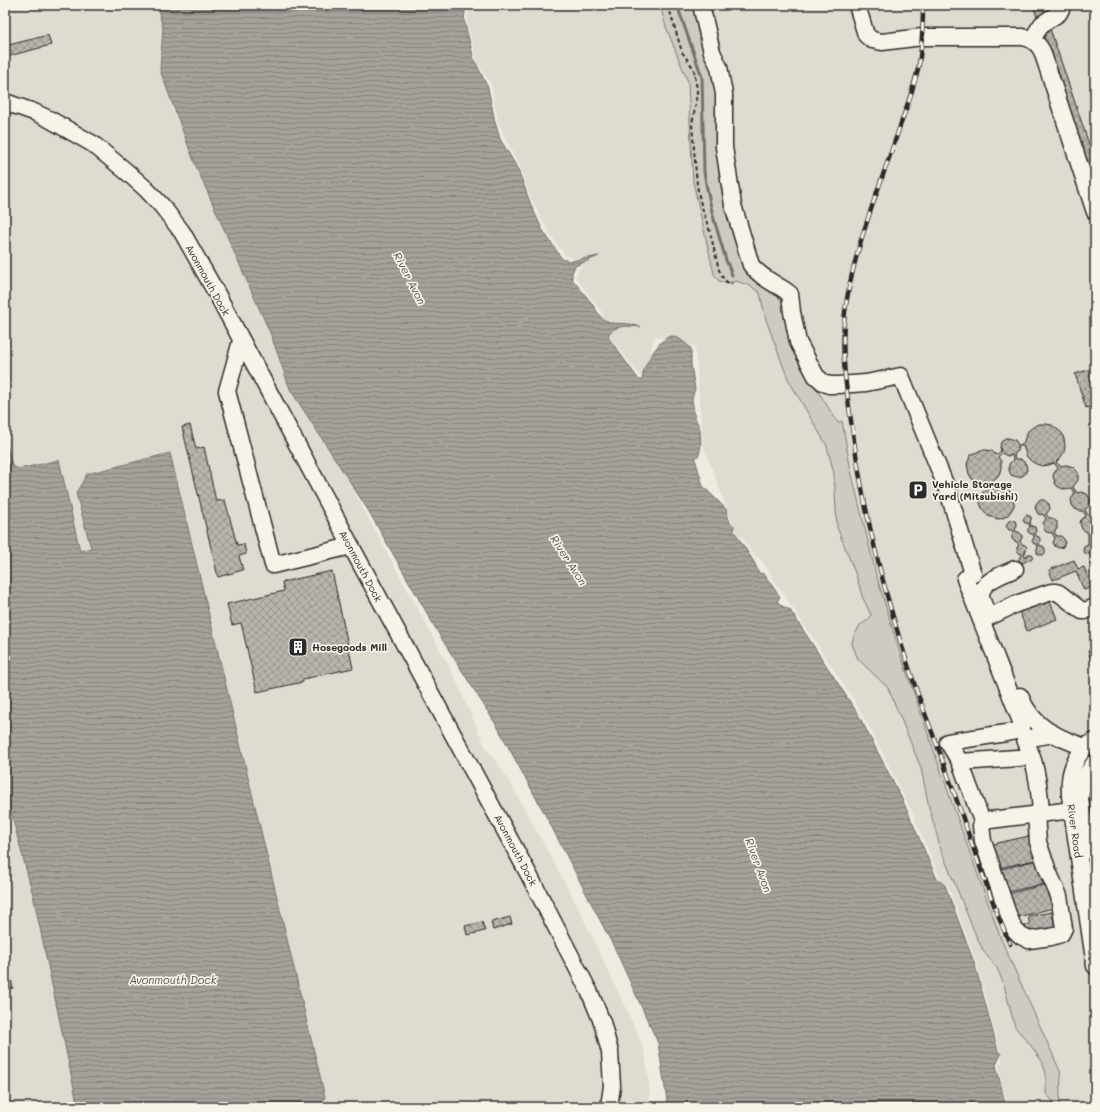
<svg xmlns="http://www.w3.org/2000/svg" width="1100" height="1112" font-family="Mali,sans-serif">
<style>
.built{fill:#dedbd1}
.green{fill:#cfcbc2;stroke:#7d7b76}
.water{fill:url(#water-rules);stroke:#74726e}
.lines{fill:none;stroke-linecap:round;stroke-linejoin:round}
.stream{stroke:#74726e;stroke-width:3}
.building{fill:url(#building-cross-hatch);stroke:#2b2b2b}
.minor-casing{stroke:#2b2b2b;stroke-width:19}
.path{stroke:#2b2b2b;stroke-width:2;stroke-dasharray:4 3;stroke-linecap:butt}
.minor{stroke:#f7f3e8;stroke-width:16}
.rail-casing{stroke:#2b2b2b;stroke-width:4.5}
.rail{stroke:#f7f3e8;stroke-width:3;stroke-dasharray:9;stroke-linecap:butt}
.labels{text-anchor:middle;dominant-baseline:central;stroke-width:3.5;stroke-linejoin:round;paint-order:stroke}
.street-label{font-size:10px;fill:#2b2b2b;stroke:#f7f3e8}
.poi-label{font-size:10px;font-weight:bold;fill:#2b2b2b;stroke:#f7f3e8;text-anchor:start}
.water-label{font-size:11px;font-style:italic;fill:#555552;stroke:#f7f3e8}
</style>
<defs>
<pattern id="water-rules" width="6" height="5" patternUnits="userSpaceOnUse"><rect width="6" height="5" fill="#a4a29a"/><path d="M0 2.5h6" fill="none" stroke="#86847e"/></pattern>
<pattern id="building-cross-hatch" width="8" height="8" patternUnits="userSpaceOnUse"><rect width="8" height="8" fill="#b8b5ae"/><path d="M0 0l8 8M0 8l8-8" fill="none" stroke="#96938e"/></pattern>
</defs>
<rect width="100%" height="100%" fill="#efebe0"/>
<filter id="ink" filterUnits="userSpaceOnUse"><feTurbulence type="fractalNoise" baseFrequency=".025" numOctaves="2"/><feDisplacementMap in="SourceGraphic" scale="8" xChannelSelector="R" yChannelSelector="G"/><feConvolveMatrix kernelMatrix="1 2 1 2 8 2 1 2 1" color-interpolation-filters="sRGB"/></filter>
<g filter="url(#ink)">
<!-- built -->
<g class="built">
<polygon points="5,5 171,5 289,372 451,670 486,748 501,768 511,784 577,905 636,1030 645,1053 650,1092 649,1107 5,1107"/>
<polygon points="469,5 1095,5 1095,1107 1008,1107 1007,1102 1001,1080 999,1064 1003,1063 976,961 947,883 943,885 913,814 874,736 854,700 759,557 756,558 742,537 738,538 703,444 695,346 655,336 644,376 640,376 632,365 596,321 604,315 575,276 587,259 571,258 564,254 556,243 540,217 528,191 519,165 503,134 498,121 491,84 478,64 467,23"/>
</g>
<!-- green -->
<polygon class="green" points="660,5 694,5 716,76 741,256 784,294 811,380 838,423 842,421 851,471 876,574 899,650 952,803 1001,939 1060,1071 1061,1078 1059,1107 1049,1107 1053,1101 1046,1094 1046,1073 1042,1062 1029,1043 1015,1027 1004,985 997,968 984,952 976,936 941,850 929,807 921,768 899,714 888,688 858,659 852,644 853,638 860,625 868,620 871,615 862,596 857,578 837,527 834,474 827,446 788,379 766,320 760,293 751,286 736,281 727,283 719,281 714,274 693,182 688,82 666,27"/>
<!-- water -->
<g class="water">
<path d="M157,5H466L464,20L474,59L488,88L495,122L500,139L518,169L531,205L542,229L562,259L570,261L599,256L575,266L572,273V279L590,301L602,319L612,323L630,324L641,327C630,326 611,324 608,337L639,380H642C643,376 643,371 645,367C649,358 662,335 673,336C679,337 686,344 691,348V365L695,389L692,399L695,418L700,429L701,445L699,455L695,459L703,486L726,509L730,523L734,526V531L754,562L759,573L764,574L780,597L777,601L782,606L790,610L858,714L902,799L937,879L945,885L975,965L998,1051L1001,1054L996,1065L1006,1107H668L658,1043L615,949L547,818L497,726L440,636L368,510L290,389L271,335L195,164L160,70L163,28Z"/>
<polygon points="5,437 12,466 19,469 59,460 80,551 91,548 76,493 87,474 170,453 325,1097 321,1105 313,1107 78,1107 33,895 5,790"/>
</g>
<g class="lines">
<!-- stream -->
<polyline class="stream" points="677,5 702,77 704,172 707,189 713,216 726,260 732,275"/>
</g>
<!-- building -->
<g class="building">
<polygon points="1033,5 1042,5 1095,162 1095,192"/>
<polygon points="48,35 51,45 5,57 5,46"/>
<polygon points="1094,368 1095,371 1095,405 1086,408 1075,374"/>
<polygon points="1039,424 1046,424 1052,425 1062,433 1064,439 1065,446 1064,452 1061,457 1056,462 1060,466 1067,465 1073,467 1076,470 1078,473 1078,480 1073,487 1077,493 1081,492 1087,494 1090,499 1090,505 1085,510 1088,515 1095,517 1095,532 1091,534 1091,544 1094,547 1095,546 1095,548 1094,552 1091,554 1086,554 1083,551 1084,546 1088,544 1088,533 1082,529 1080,523 1081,520 1086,516 1083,511 1080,511 1075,509 1072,505 1071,499 1075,494 1071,488 1063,489 1057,486 1055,483 1053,476 1054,473 1058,468 1054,463 1049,465 1042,466 1036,464 1031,461 1027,457 1023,446 1018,446 1017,451 1014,455 1015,459 1021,459 1026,464 1027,470 1024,475 1020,477 1017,477 1011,475 1009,470 1009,464 1013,460 1012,455 1007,456 1002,453 998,457 1001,461 1001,467 1000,472 998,476 991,482 992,486 998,485 1003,486 1008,489 1011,493 1014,502 1014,506 1011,511 1008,515 1003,518 998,519 988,516 982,508 980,503 981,497 983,492 990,487 989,483 980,483 976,482 972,479 969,474 967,464 969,459 971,455 981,450 986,450 992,451 996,455 1001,451 1000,447 1001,442 1005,438 1008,438 1015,440 1018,445 1023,444 1026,435 1028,431 1033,427"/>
<polygon points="190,425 196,449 204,447 216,501 225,500 237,545 244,544 246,554 239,556 243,570 218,577 182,427"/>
<polygon points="1039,500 1044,500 1049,504 1050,509 1046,514 1049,518 1052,518 1057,522 1057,529 1054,532 1057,536 1061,536 1064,539 1065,542 1063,547 1058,548 1055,546 1053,543 1055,538 1052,533 1046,532 1044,529 1043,523 1046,519 1044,515 1038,514 1035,508 1036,504"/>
<polygon points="1026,515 1029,516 1031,517 1031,520 1030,522 1031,526 1035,527 1036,531 1035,533 1036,536 1039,537 1040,539 1040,541 1039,543 1040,546 1043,546 1045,549 1045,553 1043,555 1040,555 1037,553 1037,549 1038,547 1037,544 1034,544 1032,541 1034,537 1033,534 1031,534 1028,532 1028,529 1030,527 1028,523 1025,523 1023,520 1025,516"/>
<polygon points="1012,520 1015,521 1017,524 1017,527 1015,529 1016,532 1019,532 1022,535 1022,538 1020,541 1022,544 1025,545 1027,547 1024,556 1025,557 1028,554 1032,554 1033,557 1031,560 1028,560 1023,563 1019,561 1019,558 1022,556 1022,554 1019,553 1017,550 1017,547 1019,545 1017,542 1014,541 1012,539 1012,535 1014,533 1013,530 1009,530 1006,526 1008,522"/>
<polygon points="1074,560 1078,569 1084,567 1092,587 1084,590 1076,571 1053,580 1049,570"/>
<polygon points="332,571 353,668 303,679 303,682 257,692 241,623 232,625 227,604 284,591 282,582"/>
<polygon points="1049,599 1057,619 1027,631 1019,611"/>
<polygon points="1095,648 1095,669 1088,651"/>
<polygon points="1029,836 1035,860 999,868 993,844"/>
<polygon points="1037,860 1043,884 1008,892 1002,869"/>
<polygon points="1047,884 1053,908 1014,918 1008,894"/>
<polygon points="1052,912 1055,929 1031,933 1031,930 1026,930 1025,925 1030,925 1028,916"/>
<polygon points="510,917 512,924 493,930 491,922"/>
<polygon points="482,922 485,931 467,935 465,926"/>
<polygon points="5,952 13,988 5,989"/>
</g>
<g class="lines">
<defs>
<g id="minor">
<path d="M701,5L712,52L719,67L724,94V147L733,205L751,265C760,277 774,283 786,291L790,294L792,312L798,342L816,376L823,382L829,385H838L866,383L901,376L948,491L973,574L965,579L1022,724V730L1006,733L948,742L960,762L982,821L981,826L983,841L1008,914L1014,929L1021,936L1029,940L1051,937L1061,934L1064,928L1059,896L1048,871L1038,842L1036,814"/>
<path d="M857,5L866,35L872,40L882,42L922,37H1023C1032,39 1037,42 1042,51L1095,212"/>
<polyline points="1032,39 1042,24 1059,13 1063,5"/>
<polyline points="5,102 34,112 49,119 93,144 127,172 146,189 162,206 182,232 217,294 351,546 528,873 590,993 602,1022 610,1052 612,1086 609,1107"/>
<polyline points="241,341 227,391 273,565 351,546"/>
<path d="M987,613C985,607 981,601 981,595C981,581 1004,574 1015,569"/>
<polyline points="989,617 1016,604 1051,592 1056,592 1059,593 1082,611 1085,611 1095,607"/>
<path d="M1020,696C1032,727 1055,737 1085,747"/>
<path d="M1095,741C1081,746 1071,766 1070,781C1069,788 1070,796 1071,803L1095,966"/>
<polyline points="1032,757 1025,739 1054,734"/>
<path d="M960,762L1032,757C1038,776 1040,793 1041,814"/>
<polyline points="1095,762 1087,774 1083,784 1080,798 1086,838 1088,847 1095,854"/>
<polyline points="982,821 1072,810"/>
</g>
</defs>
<!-- minor casing -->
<use href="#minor" class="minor-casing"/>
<!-- path -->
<polyline class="path" points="668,5 682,52 694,69 697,90 696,103 692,124 697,185 700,201 710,232 719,270 724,280 730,284 732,283"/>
<!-- minor -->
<use href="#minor" class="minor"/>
<defs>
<path id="rail" d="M923,5C923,24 922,45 919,64C915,85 906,109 899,129C879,189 853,250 845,312C840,353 847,394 853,434C865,520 887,604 915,686C925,715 937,744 947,773C968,830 985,888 1010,944"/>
</defs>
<!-- rail casing -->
<use href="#rail" class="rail-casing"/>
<!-- rail -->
<use href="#rail" class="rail"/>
</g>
</g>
<!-- icons -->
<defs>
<symbol id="parking-square" viewBox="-11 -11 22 22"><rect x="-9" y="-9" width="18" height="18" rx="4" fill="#2b2b2b" stroke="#f7f3e8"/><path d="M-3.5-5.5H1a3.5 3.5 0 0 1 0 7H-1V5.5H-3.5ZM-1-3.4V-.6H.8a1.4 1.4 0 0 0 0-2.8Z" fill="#fff"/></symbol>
<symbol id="building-square" viewBox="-11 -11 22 22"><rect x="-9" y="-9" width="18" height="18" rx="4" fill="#2b2b2b" stroke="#f7f3e8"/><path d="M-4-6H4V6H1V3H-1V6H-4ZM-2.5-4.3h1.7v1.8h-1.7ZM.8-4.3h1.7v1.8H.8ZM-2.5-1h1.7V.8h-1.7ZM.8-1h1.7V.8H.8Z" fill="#fff"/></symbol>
</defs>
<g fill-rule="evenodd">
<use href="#parking-square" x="907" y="479" width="22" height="22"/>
<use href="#building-square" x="287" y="636" width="22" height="22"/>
</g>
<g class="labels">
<!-- street labels -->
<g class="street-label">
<text transform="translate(208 280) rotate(61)">Avonmouth Dock</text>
<text transform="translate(361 566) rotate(62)">Avonmouth Dock</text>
<text transform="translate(1075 831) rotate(82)">River Road</text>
<text transform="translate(516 850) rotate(62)">Avonmouth Dock</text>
</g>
<!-- poi labels -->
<g class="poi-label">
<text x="932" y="484">Vehicle Storage<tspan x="932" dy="12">Yard (Mitsubishi)</tspan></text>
<text x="312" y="647">Hosegoods Mill</text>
</g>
<!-- water labels -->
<g class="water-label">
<text transform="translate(410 278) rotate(63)">River Avon</text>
<text transform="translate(569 560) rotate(57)">River Avon</text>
<text transform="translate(759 865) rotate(70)">River Avon</text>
<text x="173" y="979">Avonmouth Dock</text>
</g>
</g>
<!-- margin -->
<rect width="1100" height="1112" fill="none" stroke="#f7f3e8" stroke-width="20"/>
<rect x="10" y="10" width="1080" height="1092" fill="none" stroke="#2b2b2b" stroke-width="1.5" filter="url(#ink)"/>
</svg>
